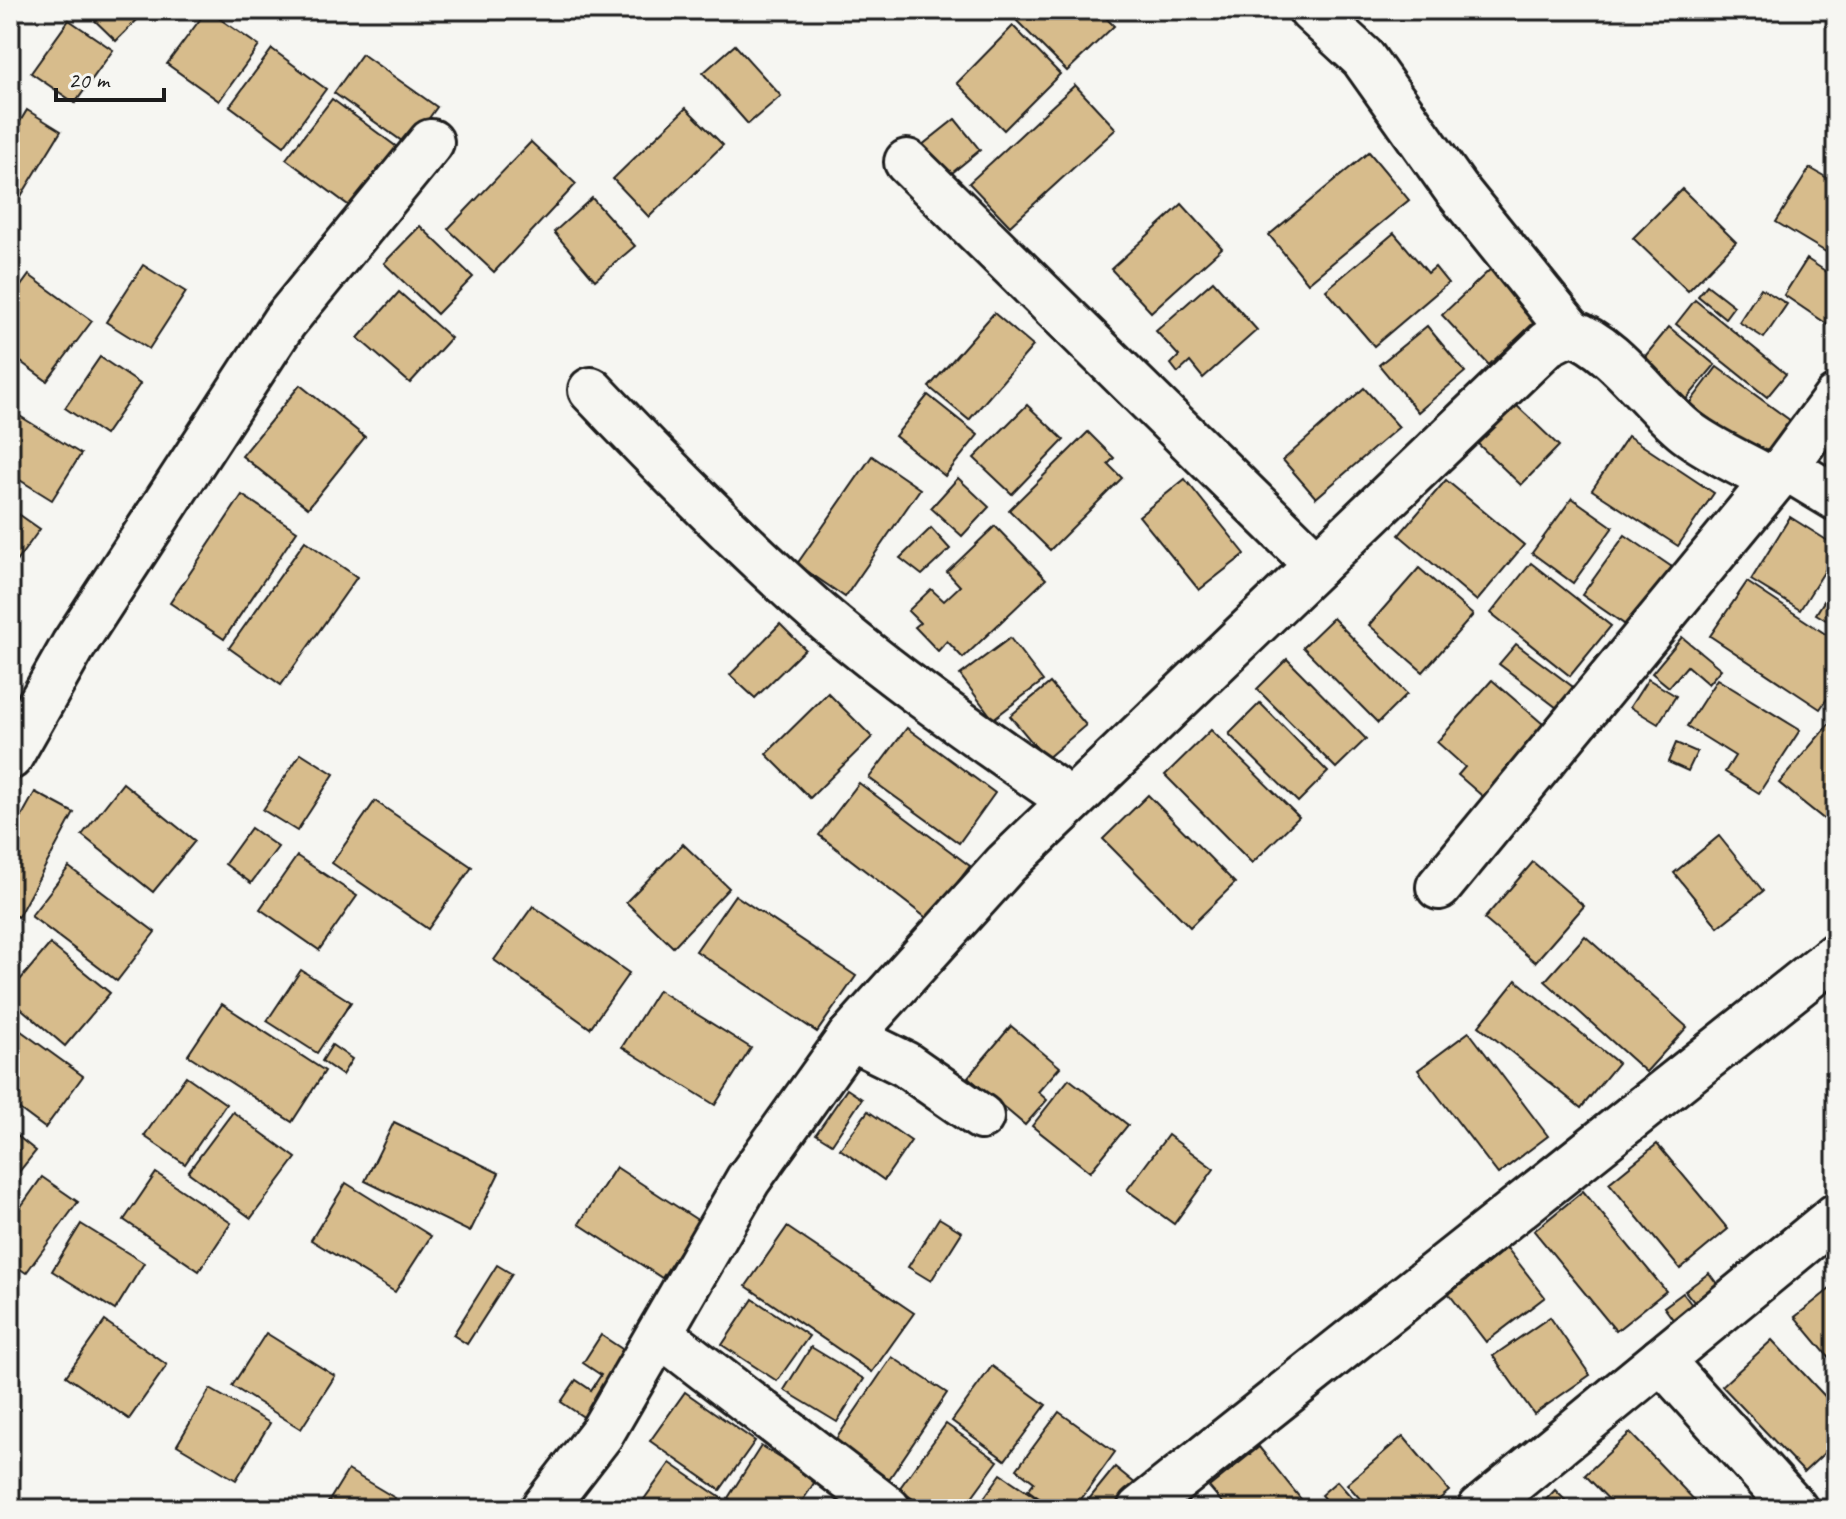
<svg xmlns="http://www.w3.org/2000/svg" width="1846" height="1519" font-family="Caveat,sans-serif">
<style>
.building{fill:#d7bc8c;stroke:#1c1c1c;stroke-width:2}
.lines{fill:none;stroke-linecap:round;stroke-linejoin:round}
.minor-casing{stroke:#1c1c1c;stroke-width:50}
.minor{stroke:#f6f6f2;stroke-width:44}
</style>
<rect width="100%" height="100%" fill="#f6f6f2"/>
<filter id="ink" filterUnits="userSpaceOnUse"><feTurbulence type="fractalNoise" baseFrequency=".0125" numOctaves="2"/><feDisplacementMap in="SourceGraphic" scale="16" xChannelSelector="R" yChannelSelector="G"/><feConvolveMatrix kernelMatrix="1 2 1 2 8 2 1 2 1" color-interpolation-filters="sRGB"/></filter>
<g filter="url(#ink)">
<!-- building -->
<g class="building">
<polygon points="84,10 147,10 116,41"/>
<polygon points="207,10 259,46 219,101 167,64"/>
<polygon points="1028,10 1098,10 1114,26 1067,71 1017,21"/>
<polygon points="69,20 113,50 75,103 31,73"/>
<polygon points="1013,26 1060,74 1004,130 957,83"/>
<polygon points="735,45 781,96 748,124 703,73"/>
<polygon points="272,49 326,89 284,146 230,106"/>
<polygon points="362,54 437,107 409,146 334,93"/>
<polygon points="1075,85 1116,129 1010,226 969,183"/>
<polygon points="332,99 405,153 359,213 286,159"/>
<polygon points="686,108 723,145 649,217 613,179"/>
<polygon points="27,110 61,131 10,214 10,138"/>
<polygon points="955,119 980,150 947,177 921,146"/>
<polygon points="531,142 576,184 494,272 448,229"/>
<polygon points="1369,152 1409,200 1308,283 1269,235"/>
<polygon points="1810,168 1836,183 1836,258 1776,222"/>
<polygon points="1682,189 1736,242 1688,291 1633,238"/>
<polygon points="592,198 635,246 595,280 554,232"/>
<polygon points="1182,204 1222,248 1151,312 1111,269"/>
<polygon points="420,226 473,277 437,314 384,263"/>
<polygon points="1394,233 1428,273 1435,267 1448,283 1374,346 1326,290"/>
<polygon points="1807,259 1836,278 1836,330 1784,295"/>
<polygon points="143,265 186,292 149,349 106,322"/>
<polygon points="1495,265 1542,315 1489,365 1442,315"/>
<polygon points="29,275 92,321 47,381 10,354 10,301"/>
<polygon points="1213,281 1257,330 1203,378 1190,362 1178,373 1171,364 1179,356 1156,331"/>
<polygon points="1707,285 1734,306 1725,318 1698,296"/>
<polygon points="1761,288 1787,304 1764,338 1739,322"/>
<polygon points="399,292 451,338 410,383 358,338"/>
<polygon points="1695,300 1786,374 1767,397 1676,324"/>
<polygon points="994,313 1033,346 969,420 929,387"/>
<polygon points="1427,326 1465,372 1418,412 1379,365"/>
<polygon points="1669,327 1715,365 1684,402 1638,365"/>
<polygon points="100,357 140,384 105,435 65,408"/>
<polygon points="1717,367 1791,421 1763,458 1689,404"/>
<polygon points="300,385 365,437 308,508 242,456"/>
<polygon points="1364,388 1399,427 1316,498 1283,460"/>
<polygon points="928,395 978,435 945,476 895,436"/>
<polygon points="1514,403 1559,446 1521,485 1476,442"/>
<polygon points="1027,405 1064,440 1012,494 974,458"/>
<polygon points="10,410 81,454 52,500 10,474"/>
<polygon points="1088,432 1114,458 1108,464 1122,478 1050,550 1009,510"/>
<polygon points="1628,436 1714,493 1678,546 1592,490"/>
<polygon points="872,456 920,489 845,597 797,564"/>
<polygon points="958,478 989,507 962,536 931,508"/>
<polygon points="1185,479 1245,554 1199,590 1139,516"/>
<polygon points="1446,480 1524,545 1477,601 1399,535"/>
<polygon points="242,495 297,531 224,639 170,603"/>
<polygon points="1572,498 1613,527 1573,583 1532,553"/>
<polygon points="10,508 40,529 10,570"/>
<polygon points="1790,517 1836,546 1836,553 1800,610 1751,580"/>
<polygon points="995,526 1046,579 963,658 947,641 938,651 915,627 920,623 908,611 931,589 944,601 960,586 947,572"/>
<polygon points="931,528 950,549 922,575 900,558"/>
<polygon points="1625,535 1672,567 1630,628 1582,595"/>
<polygon points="305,541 357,577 281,685 229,648"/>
<polygon points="1531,563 1611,626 1570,676 1491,613"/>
<polygon points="1419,568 1473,615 1423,672 1369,625"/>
<polygon points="1747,582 1836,641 1836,686 1820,709 1710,636"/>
<polygon points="1836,582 1836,626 1816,614"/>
<polygon points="1333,618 1407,694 1378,723 1303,647"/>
<polygon points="780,624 805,649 755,698 730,675"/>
<polygon points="1682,637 1721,669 1708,684 1687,666 1669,687 1652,673"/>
<polygon points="1010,638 1043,681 993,719 960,675"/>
<polygon points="1516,644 1585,696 1569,717 1499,664"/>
<polygon points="1287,659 1366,739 1336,768 1257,689"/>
<polygon points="1648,679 1676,696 1658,724 1630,707"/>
<polygon points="1717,679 1800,730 1759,793 1725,772 1735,756 1687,726"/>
<polygon points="1492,680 1550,730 1488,801 1458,775 1465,767 1437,742"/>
<polygon points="1050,683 1086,725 1046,759 1010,716"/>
<polygon points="828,693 872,737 810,798 766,754"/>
<polygon points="1260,703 1328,772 1298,802 1229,734"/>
<polygon points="1833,719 1836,722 1836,817 1830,824 1779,783"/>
<polygon points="907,728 995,793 959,843 869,778"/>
<polygon points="1211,730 1299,817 1252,863 1165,775"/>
<polygon points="1676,743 1697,752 1688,771 1668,762"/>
<polygon points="301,753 334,774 297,831 263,810"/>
<polygon points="123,783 195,841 153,892 82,835"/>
<polygon points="859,783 970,866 929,920 819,835"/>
<polygon points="35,792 74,813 18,917 10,913 10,837"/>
<polygon points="1148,795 1235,883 1190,927 1103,839"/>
<polygon points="375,801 472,867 428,929 332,863"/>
<polygon points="251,828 278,847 251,883 225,864"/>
<polygon points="1719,836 1763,891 1718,927 1674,873"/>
<polygon points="683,844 729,888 673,947 626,902"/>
<polygon points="297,856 357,896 319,950 260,909"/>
<polygon points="1533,862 1584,906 1535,962 1484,919"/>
<polygon points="69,867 155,932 117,981 31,916"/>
<polygon points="735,895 856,976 817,1032 696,951"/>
<polygon points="533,906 629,973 590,1028 494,960"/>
<polygon points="1585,936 1687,1027 1646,1072 1545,981"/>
<polygon points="50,944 110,993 65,1046 10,999 10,992"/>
<polygon points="301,970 351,1002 317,1053 267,1021"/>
<polygon points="1516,980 1618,1063 1581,1108 1479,1026"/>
<polygon points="658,990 751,1048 715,1105 622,1047"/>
<polygon points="222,1004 325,1071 292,1122 188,1055"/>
<polygon points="10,1023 83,1076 45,1128 10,1102"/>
<polygon points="1011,1026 1060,1067 1038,1092 1047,1100 1025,1125 968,1077"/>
<polygon points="1469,1032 1548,1136 1498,1174 1418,1070"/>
<polygon points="332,1045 352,1059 342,1075 322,1061"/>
<polygon points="186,1076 226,1104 185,1164 144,1136"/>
<polygon points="1069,1079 1128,1125 1090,1172 1032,1126"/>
<polygon points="847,1089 862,1099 832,1144 816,1134"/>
<polygon points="868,1111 911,1141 884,1180 840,1149"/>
<polygon points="233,1112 296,1158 251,1218 188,1172"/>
<polygon points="394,1122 499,1173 470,1232 365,1181"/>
<polygon points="10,1130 36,1151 10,1183"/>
<polygon points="1168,1135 1214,1169 1174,1224 1127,1190"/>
<polygon points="1657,1144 1728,1229 1680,1269 1609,1183"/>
<polygon points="616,1167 699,1221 662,1278 579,1224"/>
<polygon points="156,1173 231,1223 199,1271 124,1220"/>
<polygon points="42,1177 78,1202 26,1273 10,1262 10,1222"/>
<polygon points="346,1183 431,1236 395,1292 311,1240"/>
<polygon points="1583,1191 1666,1291 1616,1331 1534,1231"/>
<polygon points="939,1218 962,1232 931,1281 908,1267"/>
<polygon points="81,1224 144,1263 115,1310 52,1271"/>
<polygon points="787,1227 914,1313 872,1372 746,1286"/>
<polygon points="1507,1248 1545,1297 1486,1342 1449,1294"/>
<polygon points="497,1265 512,1274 467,1344 453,1335"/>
<polygon points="1709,1273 1726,1296 1703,1313 1685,1291"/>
<polygon points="1836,1284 1836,1366 1795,1317"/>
<polygon points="1683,1293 1700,1316 1680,1329 1664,1307"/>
<polygon points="753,1299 809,1336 777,1381 722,1345"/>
<polygon points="1550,1317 1590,1375 1534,1414 1493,1356"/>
<polygon points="105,1321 167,1365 129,1419 66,1376"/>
<polygon points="266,1333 335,1376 301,1429 232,1386"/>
<polygon points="601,1335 634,1357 591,1422 561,1402 576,1380 591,1390 601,1375 583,1363"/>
<polygon points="1772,1340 1836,1408 1836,1442 1804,1472 1722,1386"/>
<polygon points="811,1347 864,1379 837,1422 784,1390"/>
<polygon points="892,1357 947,1393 887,1482 832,1445"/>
<polygon points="992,1366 1046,1405 1005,1460 952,1421"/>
<polygon points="210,1389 270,1423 236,1480 177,1445"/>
<polygon points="685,1392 755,1441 720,1490 650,1441"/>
<polygon points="1059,1412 1115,1452 1074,1509 1054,1509 1028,1490 1034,1482 1017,1469"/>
<polygon points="946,1424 998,1461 963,1509 927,1509 899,1489"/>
<polygon points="1630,1433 1703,1509 1618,1509 1585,1475"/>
<polygon points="1403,1436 1449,1491 1428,1509 1369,1509 1347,1484"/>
<polygon points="761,1446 816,1480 797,1509 746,1509 728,1498"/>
<polygon points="1259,1447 1309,1509 1228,1509 1209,1487"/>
<polygon points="670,1463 737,1509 637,1509"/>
<polygon points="1115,1467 1137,1485 1118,1509 1081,1509"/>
<polygon points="348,1470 395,1498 388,1509 324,1509"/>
<polygon points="1001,1474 1041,1501 1035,1509 976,1509"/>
<polygon points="1337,1481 1362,1509 1333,1509 1321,1495"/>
<polygon points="1555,1490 1574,1509 1537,1509"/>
</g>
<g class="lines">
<defs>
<g id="minor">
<polyline points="1311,10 1363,58 1456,189 1571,332"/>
<polyline points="907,162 1317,565"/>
<path d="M591,390C664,467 738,542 817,612C897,681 985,741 1071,801"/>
<polyline points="1785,467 1836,498"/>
<polyline points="10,757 73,646 284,322 431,142"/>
<polyline points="1439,887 1785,467 1836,398"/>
<polyline points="850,1037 905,1064 981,1117"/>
<polyline points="660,1334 888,1509"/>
<polyline points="1661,1360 1795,1509"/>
<path d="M543,1509L601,1434L748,1180L850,1037L1006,864L1547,344L1571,332C1615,347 1649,402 1687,432C1712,451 1745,465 1773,481"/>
<polyline points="1140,1509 1836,955"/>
<polyline points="1480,1509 1836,1216"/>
</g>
</defs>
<!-- minor casing -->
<use href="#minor" class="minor-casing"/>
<!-- minor -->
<use href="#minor" class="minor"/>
</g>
</g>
<!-- margin -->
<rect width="1846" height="1519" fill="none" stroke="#f6f6f2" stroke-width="40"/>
<rect x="20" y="20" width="1806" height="1479" fill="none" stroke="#1c1c1c" stroke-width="3" filter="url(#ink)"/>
<!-- scale -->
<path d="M56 88v12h108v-12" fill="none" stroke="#1c1c1c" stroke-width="4"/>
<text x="68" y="88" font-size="24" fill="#1c1c1c" stroke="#f6f6f2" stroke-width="6" paint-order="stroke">20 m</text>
</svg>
